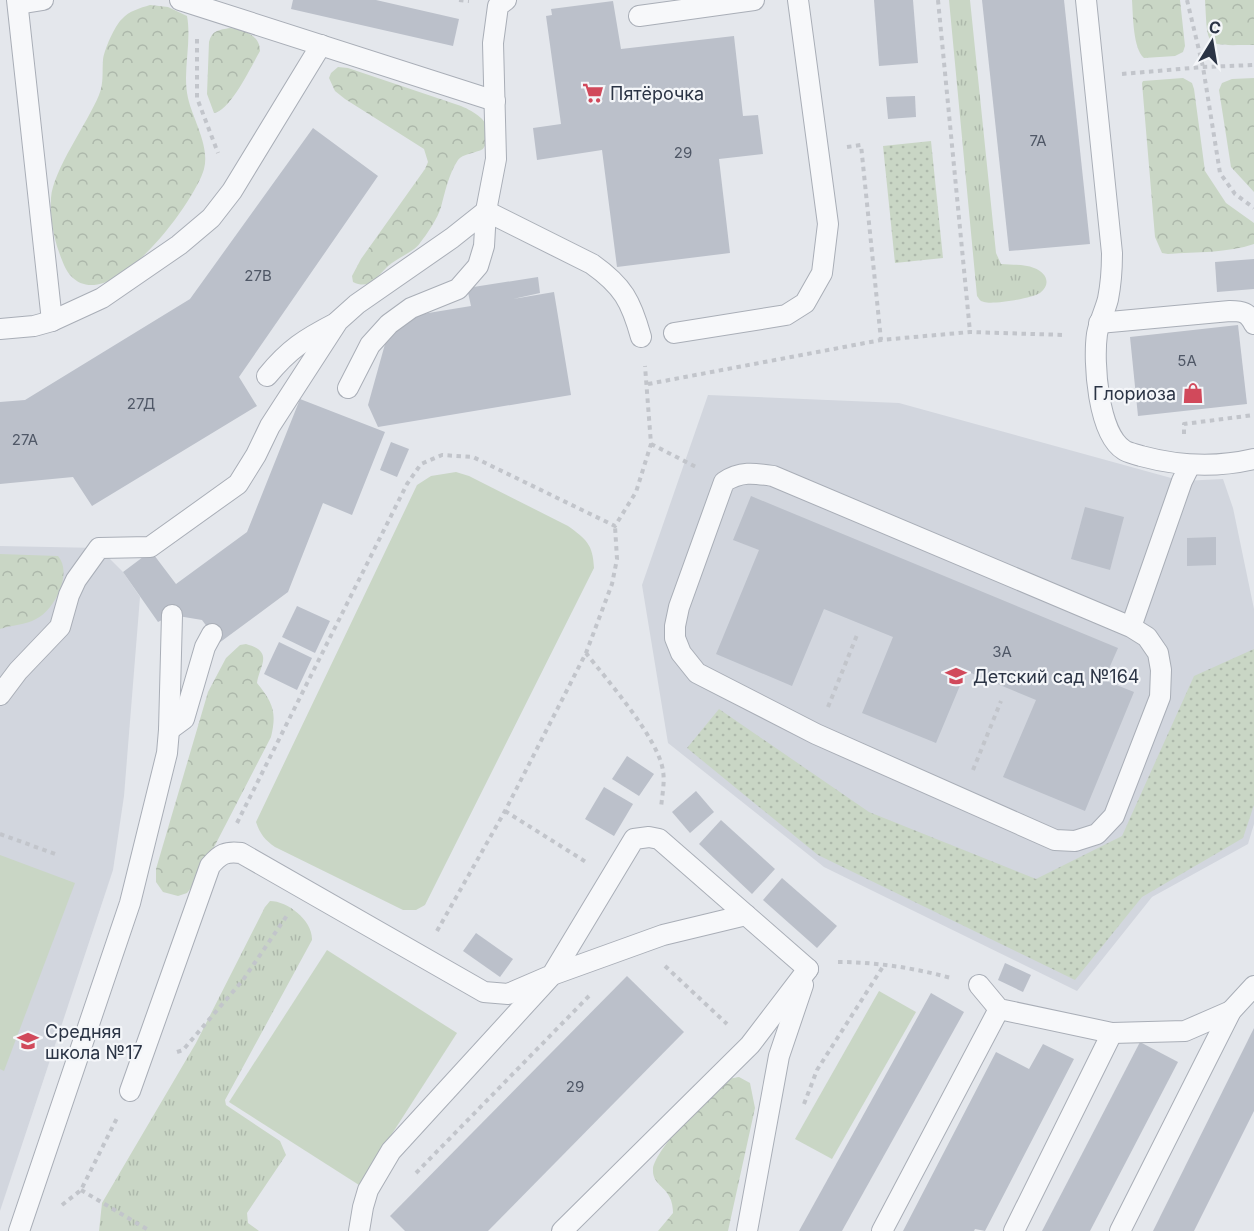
<svg xmlns="http://www.w3.org/2000/svg" width="1254" height="1231" font-family="Inter,sans-serif">
<style>
.built{fill:#d2d6de}
.grass{fill:url(#grass-tufts)}
.forest{fill:url(#forest-crowns)}
.park{fill:url(#park-dots)}
.pitch{fill:#c9d6c5}
.building{fill:#bbc0ca}
.lines{fill:none;stroke-linecap:round;stroke-linejoin:round}
.service-casing{stroke:#a9aeb7;stroke-width:22}
.path{stroke:#c2c5cb;stroke-width:4;stroke-dasharray:4.5 4.5;stroke-linecap:butt}
.service{stroke:#f7f8fa;stroke-width:20}
.labels{text-anchor:middle;dominant-baseline:central;stroke-width:4.5;stroke-linejoin:round;paint-order:stroke}
.number-label{font-size:15px;fill:#4f5766}
.poi-label{font-size:18px;fill:#2b3445;stroke:#f4f6f9;text-anchor:start}
</style>
<defs>
<pattern id="grass-tufts" width="24" height="20" patternUnits="userSpaceOnUse" patternTransform="scale(1.5)"><rect width="24" height="20" fill="#c9d6c5"/><path d="M3 7l-1-3M5 7V3M7 7l1-3M15 17l-1-3M17 17v-4M19 17l1-3" fill="none" stroke="#adb8ab"/></pattern>
<pattern id="forest-crowns" width="20" height="18" patternUnits="userSpaceOnUse" patternTransform="scale(1.5)"><rect width="20" height="18" fill="#c9d6c5"/><path d="M2 6a3 3 0 1 1 6 0M12 15a3 3 0 1 1 6 0" fill="none" stroke="#adb8ab"/></pattern>
<pattern id="park-dots" width="8" height="8" patternUnits="userSpaceOnUse" patternTransform="scale(1.5)"><rect width="8" height="8" fill="#c9d6c5"/><path d="M2 2h.1M6 6h.1" fill="none" stroke="#adb8ab" stroke-width="1.8" stroke-linecap="round"/></pattern>
</defs>
<rect width="100%" height="100%" fill="#e4e7ec"/>
<!-- built -->
<g class="built">
<polygon points="708,395 899,403 1182,481 1223,479 1233,508 1254,609 1254,824 1248,844 1152,897 1077,991 824,867 668,743 642,585"/>
<polygon points="0,546 99,548 123,572 140,597 124,796 113,870 0,1211"/>
</g>
<!-- grass -->
<g class="grass">
<path d="M949,0H970L996,253L1001,264C1012,265 1025,264 1034,268C1046,272 1052,284 1040,293C1033,298 993,305 984,302C980,301 980,300 977,296Z"/>
<path d="M270,901C288,901 313,921 312,940L225,1100L226,1105L280,1141L286,1155L247,1213L248,1223L259,1231H99L102,1203L196,1043L265,907Z"/>
</g>
<!-- forest -->
<g class="forest">
<path d="M1132,0H1180L1185,46L1183,52L1175,56L1144,58C1133,49 1133,15 1132,0Z"/>
<path d="M1205,0H1254V45C1204,45 1208,50 1205,0Z"/>
<path d="M150,5L168,7L187,16C192,43 182,72 188,98C193,120 210,146 204,169C195,202 110,318 71,276C65,270 62,260 59,252C53,235 50,216 51,198C53,170 87,124 99,95C104,83 102,72 103,60C104,50 115,25 122,19C129,11 140,8 150,5Z"/>
<path d="M230,28C244,30 260,35 260,51C252,65 230,112 214,113L207,94L209,42C212,30 219,30 230,28Z"/>
<path d="M338,67L348,68L461,106C480,114 498,127 483,149C476,153 462,154 458,160C449,173 445,192 441,207C438,218 427,234 420,243C413,253 396,258 387,267C376,278 369,290 353,282L352,276L361,259L425,169L428,162L424,149L345,99L335,91L329,78L331,73Z"/>
<path d="M1183,78L1192,83L1194,89L1205,171L1226,203L1254,223V244C1228,253 1196,252 1168,254L1162,253L1155,237L1142,83L1143,81Z"/>
<polygon points="1254,78 1254,192 1231,167 1219,90 1222,83 1232,79"/>
<path d="M0,554L58,556C73,573 55,610 36,619C26,625 11,625 0,629Z"/>
<path d="M246,644C275,652 259,666 257,683C273,703 277,712 271,737L196,882L187,893L178,896L163,892L156,882V869L208,692L226,658L240,645Z"/>
<path d="M739,1077L750,1083L755,1108L728,1231H658L673,1213C673,1208 672,1201 669,1196C664,1186 652,1183 653,1169C655,1150 709,1092 726,1081C729,1078 734,1078 739,1077Z"/>
</g>
<!-- park -->
<g class="park">
<polygon points="931,141 943,258 895,263 883,146"/>
<polygon points="1254,649 1254,805 1243,838 1142,897 1075,980 818,855 687,748 719,709 869,812 1036,879 1122,836 1194,676"/>
</g>
<!-- pitch -->
<g class="pitch">
<path d="M456,472L469,476L568,526C586,539 593,544 594,568L425,905L416,910H403L275,847C265,840 260,834 256,822L417,485L431,476Z"/>
<polygon points="0,855 75,883 4,1071 0,1069"/>
<polygon points="327,950 457,1033 359,1185 229,1102"/>
<polygon points="879,991 916,1012 832,1159 795,1139"/>
</g>
<!-- building -->
<g class="building">
<polygon points="293,0 376,0 459,19 453,46 291,9"/>
<polygon points="874,0 913,0 918,63 879,66"/>
<polygon points="982,0 1064,0 1090,244 1009,251"/>
<polygon points="613,1 621,49 734,36 743,116 758,115 763,154 719,159 730,253 617,267 602,150 537,160 533,128 561,124 546,16 552,15 551,9"/>
<polygon points="915,96 916,117 888,119 886,97"/>
<polygon points="313,128 378,176 239,377 257,406 92,506 73,477 0,484 0,402 25,400 190,299"/>
<polygon points="1254,259 1254,289 1217,292 1215,262"/>
<polygon points="538,277 540,293 513,299 554,292 571,395 378,427 368,405 385,344 410,316 471,306 467,288"/>
<polygon points="1238,325 1247,404 1138,416 1130,337"/>
<polygon points="300,399 385,432 352,515 323,503 288,592 219,643 202,620 172,615 158,622 123,572 151,551 176,584 247,532"/>
<polygon points="391,442 409,449 397,477 380,470"/>
<polygon points="751,496 1118,648 1104,680 1134,692 1085,811 1003,777 1036,700 966,671 936,743 862,713 893,637 824,609 792,686 716,654 759,550 733,540"/>
<polygon points="1085,507 1124,517 1110,570 1071,559"/>
<polygon points="1216,537 1216,565 1187,566 1187,538"/>
<polygon points="297,606 330,621 315,653 282,637"/>
<polygon points="279,642 312,658 297,690 264,674"/>
<polygon points="627,756 654,774 639,796 612,779"/>
<polygon points="604,787 633,804 614,836 585,819"/>
<polygon points="696,791 714,812 690,833 672,812"/>
<polygon points="721,820 775,869 752,894 699,844"/>
<polygon points="782,878 837,926 817,948 763,900"/>
<polygon points="476,933 513,959 500,977 463,951"/>
<polygon points="1005,963 1031,975 1023,992 998,980"/>
<polygon points="627,976 684,1032 488,1231 405,1231 390,1216"/>
<polygon points="931,993 964,1012 842,1231 799,1231"/>
<polygon points="1254,1028 1254,1111 1194,1231 1153,1231"/>
<polygon points="1140,1042 1178,1062 1090,1231 1042,1231"/>
<polygon points="1043,1044 1074,1059 985,1231 975,1229 974,1231 903,1231 996,1052 1029,1069"/>
</g>
<g class="lines">
<defs>
<g id="service">
<polyline points="17,0 52,321"/>
<polyline points="180,0 495,101"/>
<path d="M1086,0L1112,253C1112,269 1111,284 1108,299C1105,311 1099,322 1097,334C1093,362 1098,434 1124,450C1128,453 1136,454 1141,456C1178,466 1216,468 1254,459"/>
<polyline points="18,4 43,0"/>
<polyline points="639,16 754,0"/>
<path d="M486,211L592,264C623,286 631,301 641,337"/>
<path d="M1099,323L1230,311C1242,311 1248,312 1254,324"/>
<polyline points="0,329 34,326 52,321 102,298 179,245 211,218 232,191 321,45"/>
<polyline points="674,333 786,315 805,303 822,273 828,224 798,0"/>
<path d="M267,376C289,349 305,339 336,323"/>
<polyline points="348,388 370,345 389,324 411,308 458,289 478,266 484,246 486,211 496,159 493,43 498,6 506,0"/>
<path d="M1131,627L1147,637L1158,653L1161,670L1160,697L1114,816L1097,834L1075,841L1055,840L816,734L697,673L681,653L675,638V626L679,607L724,482C740,471 754,473 773,476L1131,627L1182,481L1190,465"/>
<polyline points="0,695 18,671 60,627 69,595 76,580 99,548 150,547 238,484 256,455 270,426 338,321 357,304 452,238 486,211"/>
<polyline points="169,730 184,719 205,647 212,634"/>
<polyline points="979,985 999,1009 1112,1033 1185,1031 1231,1011"/>
<path d="M130,1091L210,866C220,854 226,851 241,853L484,992L508,994L552,975L634,839L649,837L659,839L808,969"/>
<polyline points="19,1231 130,903 167,753 169,730 172,615"/>
<polyline points="359,1231 363,1207 368,1190 391,1151 552,975 663,935 746,915"/>
<polyline points="562,1231 750,1045 808,969"/>
<polyline points="747,1231 779,1056 803,985"/>
<polyline points="882,1231 999,1009"/>
<polyline points="1014,1231 1112,1033"/>
<polyline points="1120,1231 1231,1011 1254,986"/>
</g>
</defs>
<!-- service casing -->
<use href="#service" class="service-casing"/>
<!-- path -->
<g class="path">
<polyline points="459,0 469,1"/>
<polyline points="938,0 970,332"/>
<polyline points="1187,0 1203,67 1220,173 1235,194 1254,208"/>
<polyline points="197,39 197,98 218,153"/>
<polyline points="1122,74 1203,67 1254,65"/>
<polyline points="847,147 861,145 881,340"/>
<polyline points="648,384 881,340 970,332 1065,335"/>
<polyline points="1184,434 1184,424 1254,415"/>
<polyline points="651,444 698,468"/>
<path d="M586,653C607,680 659,739 663,771C665,782 662,796 661,808"/>
<polyline points="828,707 857,635"/>
<polyline points="973,770 1001,701"/>
<polyline points="505,811 586,862"/>
<polyline points="237,823 407,484 421,464 442,455 473,457 615,526 636,492 651,444 645,366"/>
<polyline points="0,834 58,855"/>
<polyline points="437,931 505,811 586,653 612,584 617,559 615,526"/>
<path d="M838,962C877,962 914,968 951,978"/>
<polyline points="665,966 727,1024"/>
<polyline points="177,1052 183,1050 243,980 288,914"/>
<polyline points="804,1104 817,1070 884,965"/>
<polyline points="416,1173 589,996"/>
<polyline points="81,1190 150,1231"/>
<polyline points="62,1205 81,1190 118,1116"/>
</g>
<!-- service -->
<use href="#service" class="service"/>
</g>
<!-- icons -->
<defs>
<symbol id="supermarket-bare" viewBox="-9 -9 18 18"><path d="M-6-5.5h2.5l.6 2H6L4.5 2H-2.5L-4.4-4H-6ZM-1.5 3.2a1.3 1.3 0 1 0 .1 0ZM3 3.2a1.3 1.3 0 1 0 .1 0Z" fill="#d1495b" stroke="#f4f6f9" stroke-width="2.5" paint-order="stroke"/></symbol>
<symbol id="shop-bare" viewBox="-9 -9 18 18"><path d="M-5-2.5h2.3a2.7 3.5 0 0 1 5.4 0H5L5.5 6h-11ZM-1.5-2.5h3a1.5 2.3 0 0 0-3 0Z" fill="#d1495b" stroke="#f4f6f9" stroke-width="2.5" paint-order="stroke"/></symbol>
<symbol id="school-bare" viewBox="-9 -9 18 18"><path d="M0-5L7-2L0 1L-7-2ZM-4 1L0 2.5L4 1V4Q0 6-4 4Z" fill="#d1495b" stroke="#f4f6f9" stroke-width="2.5" paint-order="stroke"/></symbol>
</defs>
<g fill-rule="evenodd">
<use href="#supermarket-bare" x="578" y="78" width="30" height="30"/>
<use href="#shop-bare" x="1178" y="378" width="30" height="30"/>
<use href="#school-bare" x="941" y="661" width="30" height="30"/>
<use href="#school-bare" x="13" y="1026" width="30" height="30"/>
</g>
<g class="labels">
<!-- number labels -->
<g class="number-label">
<text x="1038" y="140">7А</text>
<text x="683" y="152">29</text>
<text x="258" y="275">27В</text>
<text x="1187" y="360">5А</text>
<text x="141" y="403">27Д</text>
<text x="25" y="439">27А</text>
<text x="1002" y="651">3А</text>
<text x="575" y="1086">29</text>
</g>
<!-- poi labels -->
<g class="poi-label">
<text x="610" y="93">Пятёрочка</text>
<text x="1176" y="393" text-anchor="end">Глориоза</text>
<text x="973" y="676">Детский сад №164</text>
<text x="45" y="1031">Средняя<tspan x="45" dy="21">школа №17</tspan></text>
</g>
</g>
<!-- north arrow -->
<g transform="translate(1212 42) rotate(11)" stroke="#f4f6f9" stroke-width="4.5" paint-order="stroke">
<path d="M0-4.5L10 22L0 15L-10 22Z" fill="#2b3445"/>
<text y="-9" font-size="16" font-weight="bold" text-anchor="middle" fill="#2b3445">С</text>
</g>
</svg>
